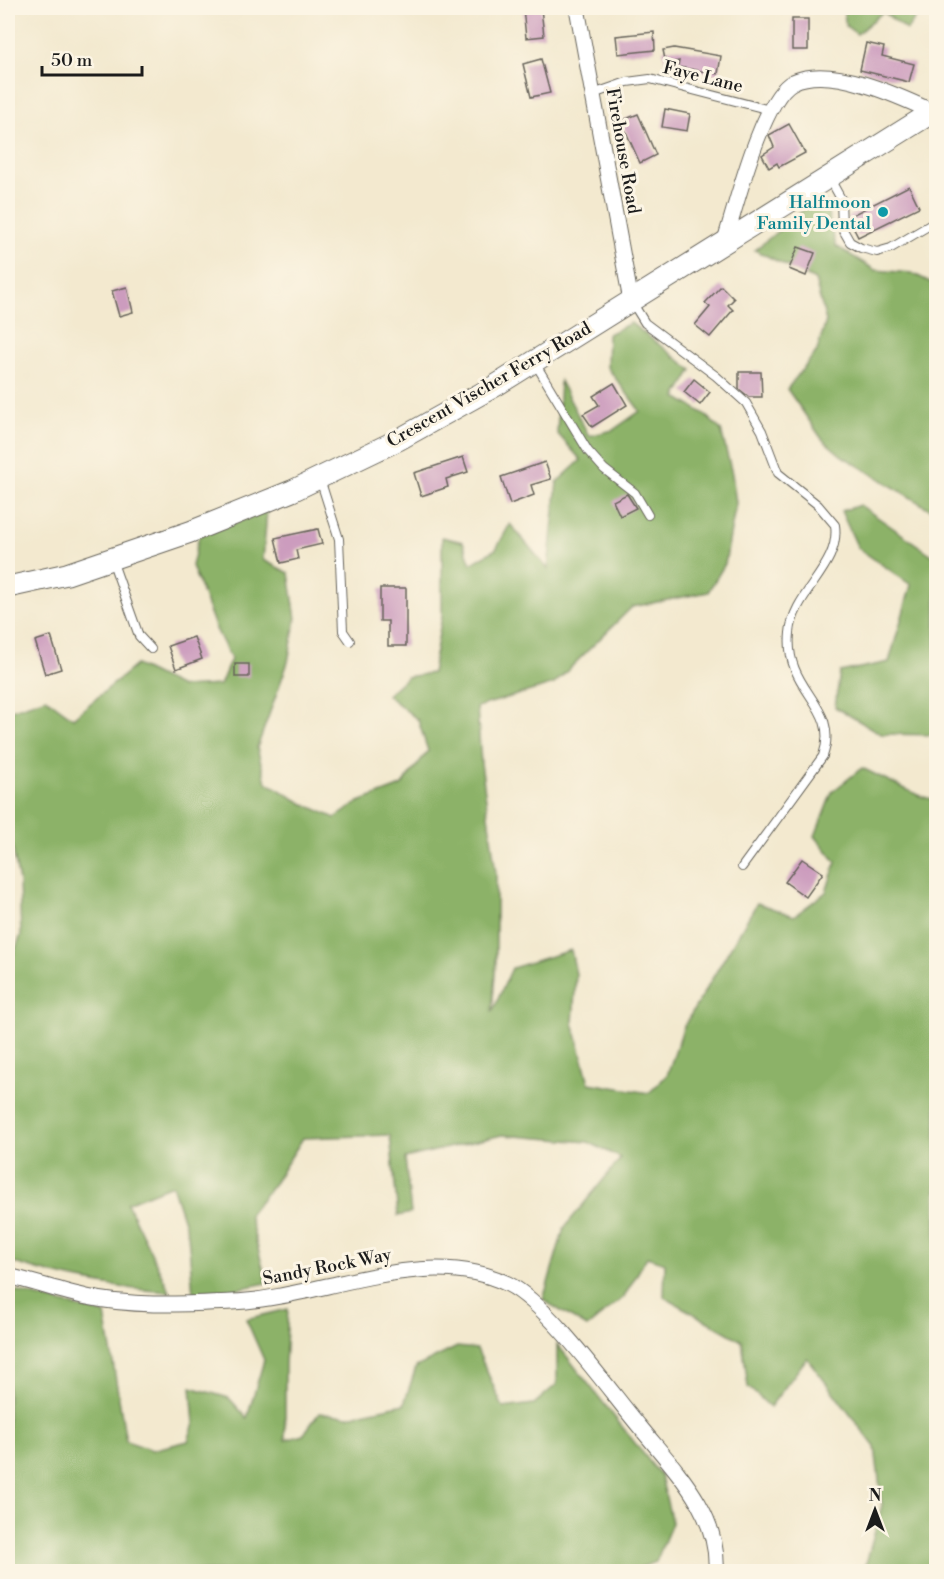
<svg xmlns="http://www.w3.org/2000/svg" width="944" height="1579" font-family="'Libre Bodoni',serif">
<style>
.forest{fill:#8cb268;stroke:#546742;stroke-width:1.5}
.building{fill:#cc9cbe}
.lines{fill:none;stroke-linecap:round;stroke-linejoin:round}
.service-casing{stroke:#67645b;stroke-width:10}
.minor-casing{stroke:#67645b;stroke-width:17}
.secondary-casing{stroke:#67645b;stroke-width:23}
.service{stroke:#fff;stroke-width:8}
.minor{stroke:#fff;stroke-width:15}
.secondary{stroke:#fff;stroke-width:21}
.culture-dot{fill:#0f9aa8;stroke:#fcf5e5;stroke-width:2}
.labels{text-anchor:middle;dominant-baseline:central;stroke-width:6;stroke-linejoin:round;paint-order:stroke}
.street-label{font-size:18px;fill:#1c1c1c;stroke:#fcf5e5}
.culture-label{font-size:18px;fill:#0d838f;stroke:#fcf5e5;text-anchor:end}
</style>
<rect width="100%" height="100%" fill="#fcf5e5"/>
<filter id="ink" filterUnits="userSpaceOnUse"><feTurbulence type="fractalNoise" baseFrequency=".0167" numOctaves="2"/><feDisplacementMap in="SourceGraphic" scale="12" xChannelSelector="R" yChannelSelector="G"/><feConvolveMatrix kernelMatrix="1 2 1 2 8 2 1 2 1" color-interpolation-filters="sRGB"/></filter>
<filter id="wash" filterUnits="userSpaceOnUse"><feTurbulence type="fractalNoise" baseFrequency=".008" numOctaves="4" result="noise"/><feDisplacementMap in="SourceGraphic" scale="24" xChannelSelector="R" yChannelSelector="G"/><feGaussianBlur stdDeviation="1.35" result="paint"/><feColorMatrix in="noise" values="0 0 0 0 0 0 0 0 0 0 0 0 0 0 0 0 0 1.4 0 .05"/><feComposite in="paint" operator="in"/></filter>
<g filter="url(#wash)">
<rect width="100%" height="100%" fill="#f3e9cf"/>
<!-- forest -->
<g class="forest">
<polygon points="843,8 923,8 907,30 883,12 857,34 846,26"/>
<polygon points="825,202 836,246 875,270 912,273 936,285 936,513 842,456 822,439 787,389 817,351 826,321 815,280 755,250 807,207"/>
<path d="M631,323L692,370L676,397L703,413L721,430L732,474L736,503L725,564L708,592L632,607L554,684L477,707L481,763L496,873V962L492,1012L512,968L571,950L576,974L573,1023L589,1083L649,1093L667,1075L684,1026L757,903L794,916L826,892L836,862L815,836L832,792L862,768L920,796L936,800V1571H864L882,1505L875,1447L807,1358L770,1407L748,1387L742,1341L664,1297L665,1263L647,1257L624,1297L587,1327L543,1300L564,1228L621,1158L588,1142L502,1135L405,1158L411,1213L398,1216L390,1135L303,1138L275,1182L249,1215L267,1283L222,1292L193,1294L188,1234L172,1185L127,1203L170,1292C114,1289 61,1278 8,1261V967L21,935L19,882L8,823V711L46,698L73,718L136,665L181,687L220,685L231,659L216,629L192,566L199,536L267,511L263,560L289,573L296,619L288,662L257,748L266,782L302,803L335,818L359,802L401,786L428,751L418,720L387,695L407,677L432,673L442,616V537L463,542L471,564L496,549L510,524L548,569L557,482L581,460L557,433L560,381L589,436L613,430L640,411L607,367L608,334Z"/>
<polygon points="860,505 936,558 936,735 881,734 835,707 840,672 889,662 911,585 858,548 841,511"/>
<polygon points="8,1289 105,1314 126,1441 152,1450 188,1441 194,1423 191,1387 229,1398 247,1418 264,1360 246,1319 288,1309 285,1365 285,1440 303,1435 319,1413 348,1416 404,1404 416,1367 457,1347 477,1349 503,1408 534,1404 557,1384 557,1344 661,1476 672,1523 656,1562 631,1571 8,1571"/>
</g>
<g id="blocks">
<!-- building -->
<g class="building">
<polygon points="523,8 541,8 544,36 526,38"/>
<rect x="792" y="19" width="16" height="31"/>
<polygon points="654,32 655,50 618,54 616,36"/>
<polygon points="866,43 884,47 882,56 914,64 909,82 860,70"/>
<polygon points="674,48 721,56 718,74 678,67 679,61 666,64 663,50"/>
<polygon points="541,59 550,93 531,97 523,64"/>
<polygon points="665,109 690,114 687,131 662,127"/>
<polygon points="638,114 656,155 640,163 621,121"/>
<polygon points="789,124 805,153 779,167 777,163 769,168 762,155 774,147 769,135"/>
<polygon points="909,186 919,207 858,237 848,217"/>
<polygon points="798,247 815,253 806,276 789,269"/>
<polygon points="721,286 734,299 728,305 733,310 710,337 695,325 710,307 705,303"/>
<polygon points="127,287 133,312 119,316 112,291"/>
<polygon points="739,372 761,372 762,397 749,397 739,389"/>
<polygon points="694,379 710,392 700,405 684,392"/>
<polygon points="614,383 627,405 592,427 583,414 599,405 593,396"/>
<polygon points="463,457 468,472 446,479 448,487 421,496 414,473"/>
<polygon points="545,462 551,479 531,485 534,495 510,504 501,477"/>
<polygon points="627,494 636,508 620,516 613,501"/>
<polygon points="318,529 322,544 296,550 298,559 281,563 275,538"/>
<polygon points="380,588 406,588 406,646 388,646 388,621 380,621"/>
<polygon points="51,636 61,669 45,674 35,641"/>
<polygon points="194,637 202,659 176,669 168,646"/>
<rect x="235" y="664" width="14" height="13"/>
<polygon points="802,859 823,873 806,897 785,882"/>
</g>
</g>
</g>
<g filter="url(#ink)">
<use href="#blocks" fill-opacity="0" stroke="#67645b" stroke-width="1.5"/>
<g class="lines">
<defs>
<g id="service">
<polyline points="593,94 627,82 650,79 770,110"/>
<polyline points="830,179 841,199 842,228 850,242 861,248 877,252 891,248 935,222"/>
<path d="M632,302L645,323L716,376L746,403L762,431L778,473L818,505L835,525C841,567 793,592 790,633C784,692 841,704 823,756L742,867"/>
<polyline points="535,363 588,451 604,469 635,493 648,515"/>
<polyline points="320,479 339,539 343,631 350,641"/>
<polyline points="112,560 139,636 151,649"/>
</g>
<g id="minor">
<polyline points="577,8 631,301"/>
<path d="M724,244C735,209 762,98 793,82C830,64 899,96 933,112"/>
<path d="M8,1276C34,1282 60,1291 87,1297C134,1307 183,1304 232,1302C318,1299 425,1243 508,1284C548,1304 609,1390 640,1427C674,1469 720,1513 716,1572"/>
</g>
<polyline id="secondary" points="8,587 67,574 190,532 292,491 398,440 495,386 936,110"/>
</defs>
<!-- service casing -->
<use href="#service" class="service-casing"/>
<!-- minor casing -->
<use href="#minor" class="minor-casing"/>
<!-- secondary casing -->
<use href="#secondary" class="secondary-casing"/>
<!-- service -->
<use href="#service" class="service"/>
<!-- minor -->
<use href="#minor" class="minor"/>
<!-- secondary -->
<use href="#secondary" class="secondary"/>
</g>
</g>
<!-- markers -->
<circle class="culture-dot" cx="883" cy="212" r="6"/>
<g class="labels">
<!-- street labels -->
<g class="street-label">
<text transform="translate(703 77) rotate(14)">Faye Lane</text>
<text transform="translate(623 151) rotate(80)">Firehouse Road</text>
<text transform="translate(489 385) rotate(-30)">Crescent Vischer Ferry Road</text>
<text transform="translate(327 1267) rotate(-11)">Sandy Rock Way</text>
</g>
<!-- culture labels -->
<g class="culture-label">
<text x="871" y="202">Halfmoon<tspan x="871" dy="21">Family Dental</tspan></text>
</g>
</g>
<!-- margin -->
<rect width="944" height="1579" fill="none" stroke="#fcf5e5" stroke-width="30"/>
<!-- north arrow -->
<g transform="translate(875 1510)" stroke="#fcf5e5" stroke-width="4.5" paint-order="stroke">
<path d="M0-4.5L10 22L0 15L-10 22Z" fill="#1c1c1c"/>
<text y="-9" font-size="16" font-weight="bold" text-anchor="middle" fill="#1c1c1c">N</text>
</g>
<!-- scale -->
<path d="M42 66v9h100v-9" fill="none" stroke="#1c1c1c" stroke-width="3"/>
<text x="51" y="66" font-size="18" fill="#1c1c1c" stroke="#fcf5e5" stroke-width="4.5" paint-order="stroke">50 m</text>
</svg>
